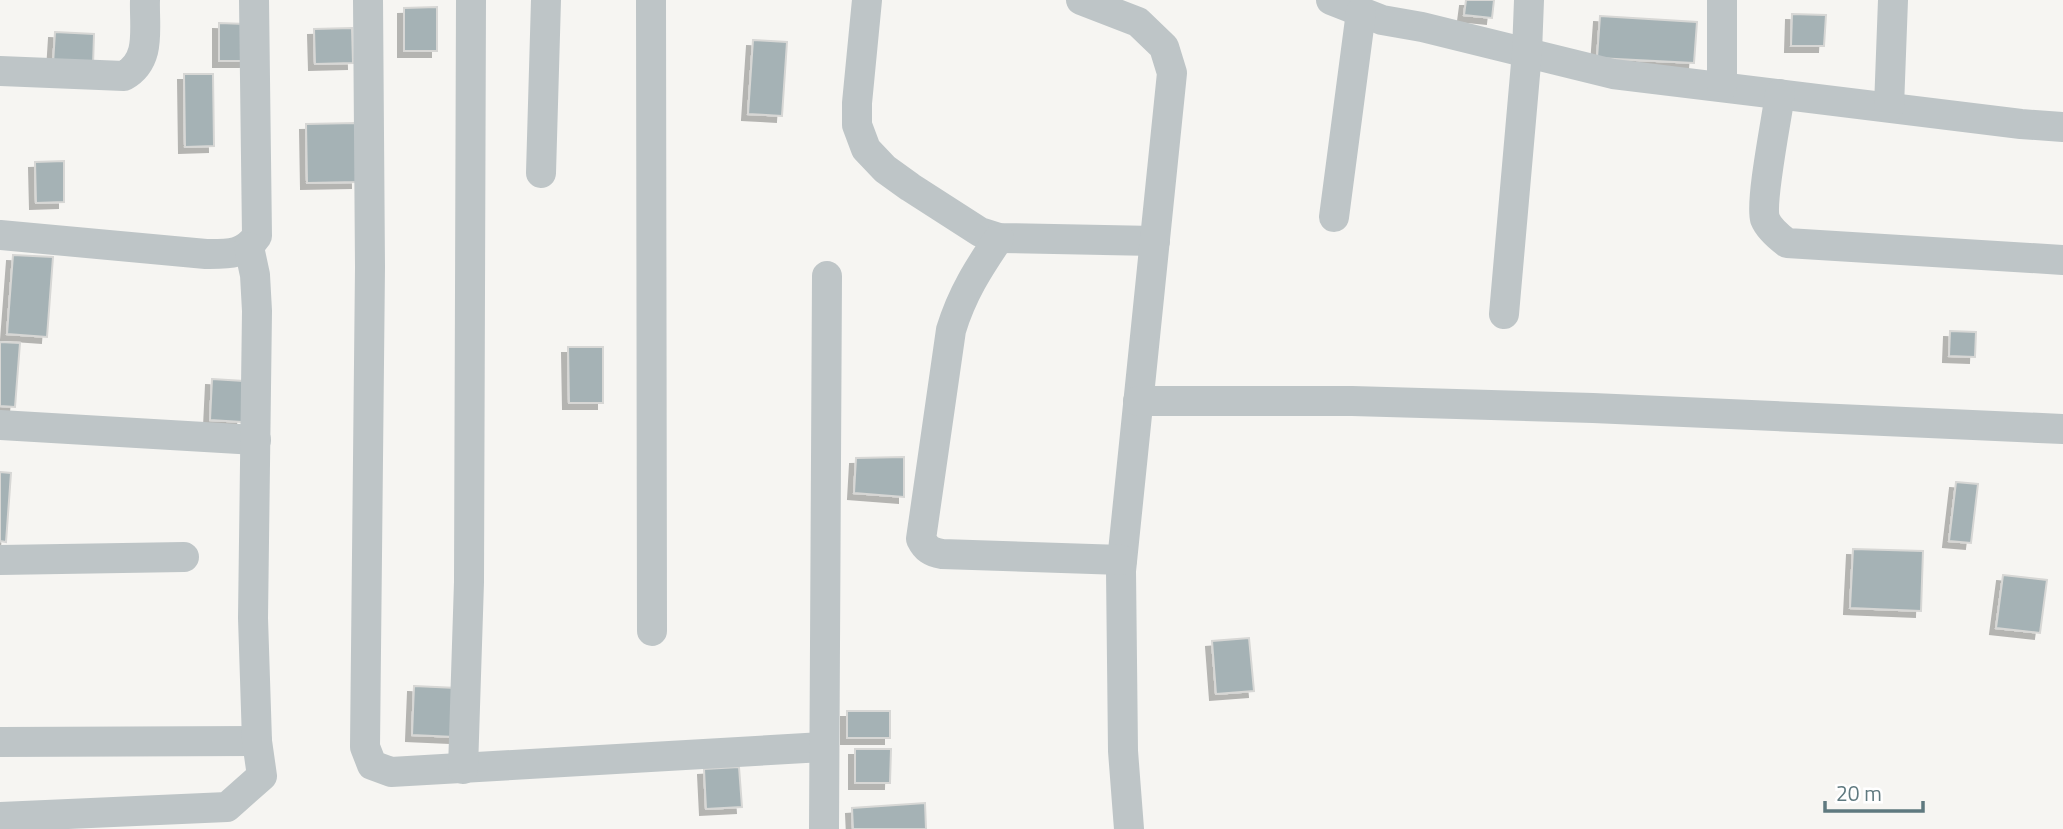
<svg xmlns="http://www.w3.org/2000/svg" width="2063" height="829" font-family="'Titillium Web',sans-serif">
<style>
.building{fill:#a5b2b5;stroke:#d7d7d5;stroke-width:2;filter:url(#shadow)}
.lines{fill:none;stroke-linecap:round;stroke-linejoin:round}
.minor{stroke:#bec5c7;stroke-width:30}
</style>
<defs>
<filter id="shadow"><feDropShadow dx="-6" dy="6" stdDeviation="0" flood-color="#0004"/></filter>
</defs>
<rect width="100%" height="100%" fill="#f6f5f2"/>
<!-- building -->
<g class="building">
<polygon points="1466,0 1494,0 1492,18 1464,15"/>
<polygon points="437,7 437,51 404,51 404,8"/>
<polygon points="1792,14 1826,15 1824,46 1791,46"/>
<polygon points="1600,16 1697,22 1694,63 1597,58"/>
<polygon points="219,23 246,24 245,61 219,61"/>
<polygon points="352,28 353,63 315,64 314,29"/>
<polygon points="55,32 94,34 93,66 53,64"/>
<polygon points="753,40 787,42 782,116 748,114"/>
<polygon points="184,74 213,74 214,146 185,147"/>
<polygon points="356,123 357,182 307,183 306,124"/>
<polygon points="64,161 64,202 36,203 35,162"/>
<polygon points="13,255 53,257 47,337 7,334"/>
<polygon points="1950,331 1976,332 1975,357 1949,356"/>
<polygon points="0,342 20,343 15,407 0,406"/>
<polygon points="568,347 603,347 603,403 569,403"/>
<polygon points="212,379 244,381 242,422 210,420"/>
<polygon points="904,457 904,497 854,493 856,458"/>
<polygon points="0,472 11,473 6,542 0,541"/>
<polygon points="1956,482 1978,484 1971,543 1949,541"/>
<polygon points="1853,549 1923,551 1921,611 1850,608"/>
<polygon points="2003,575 2047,580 2040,633 1996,628"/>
<polygon points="1249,638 1254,691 1216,694 1212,641"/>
<polygon points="414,686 457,688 455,737 412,735"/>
<rect x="847" y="711" width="43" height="27"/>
<polygon points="855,749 891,749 890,783 855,783"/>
<polygon points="739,767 742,807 706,809 704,769"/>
<polygon points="925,803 926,829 853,829 852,808"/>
</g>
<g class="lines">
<!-- minor -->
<g class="minor">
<polyline points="368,0 370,267 365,747 372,765 391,772 823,747"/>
<polyline points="651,0 652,631"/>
<polyline points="867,0 857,103 857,125 866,149 885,169 910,187 980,232 999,238 1155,241"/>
<polyline points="1081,0 1138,22 1164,47 1172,73 1121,571 1123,751 1129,829"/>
<polyline points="1331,0 1382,20 1422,27 1613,74 2021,124 2063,127"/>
<path d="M0,71L124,76C152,60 144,29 145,0"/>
<polyline points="1722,87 1722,0"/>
<path d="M1780,94C1777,117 1760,201 1765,219C1769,229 1779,237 1787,243L2063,260"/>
<polyline points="1889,107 1893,0"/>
<polyline points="541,173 546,0"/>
<polyline points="1334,217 1361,12"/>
<path d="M0,235L206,254C228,254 244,255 257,236L254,0"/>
<path d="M999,238C978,269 962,294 951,330L921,539C926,549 931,552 942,554L1122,560"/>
<polyline points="1504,314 1527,52 1529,0"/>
<polyline points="1138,401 1352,401 1593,408 2063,429"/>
<polyline points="0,425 256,440"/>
<polyline points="0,560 184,557"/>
<polyline points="0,742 257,741"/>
<polyline points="463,769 469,582 471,0"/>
<polyline points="0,817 227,807 262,776 257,741 253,618 257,311 255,275 249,247"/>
<polyline points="824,829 827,276"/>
</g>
</g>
<!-- scale -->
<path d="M1825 801v10h98v-10" fill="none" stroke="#5f797f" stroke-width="3.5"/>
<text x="1836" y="801" font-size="21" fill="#5f797f" stroke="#ffffff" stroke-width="5" paint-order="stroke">20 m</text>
</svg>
